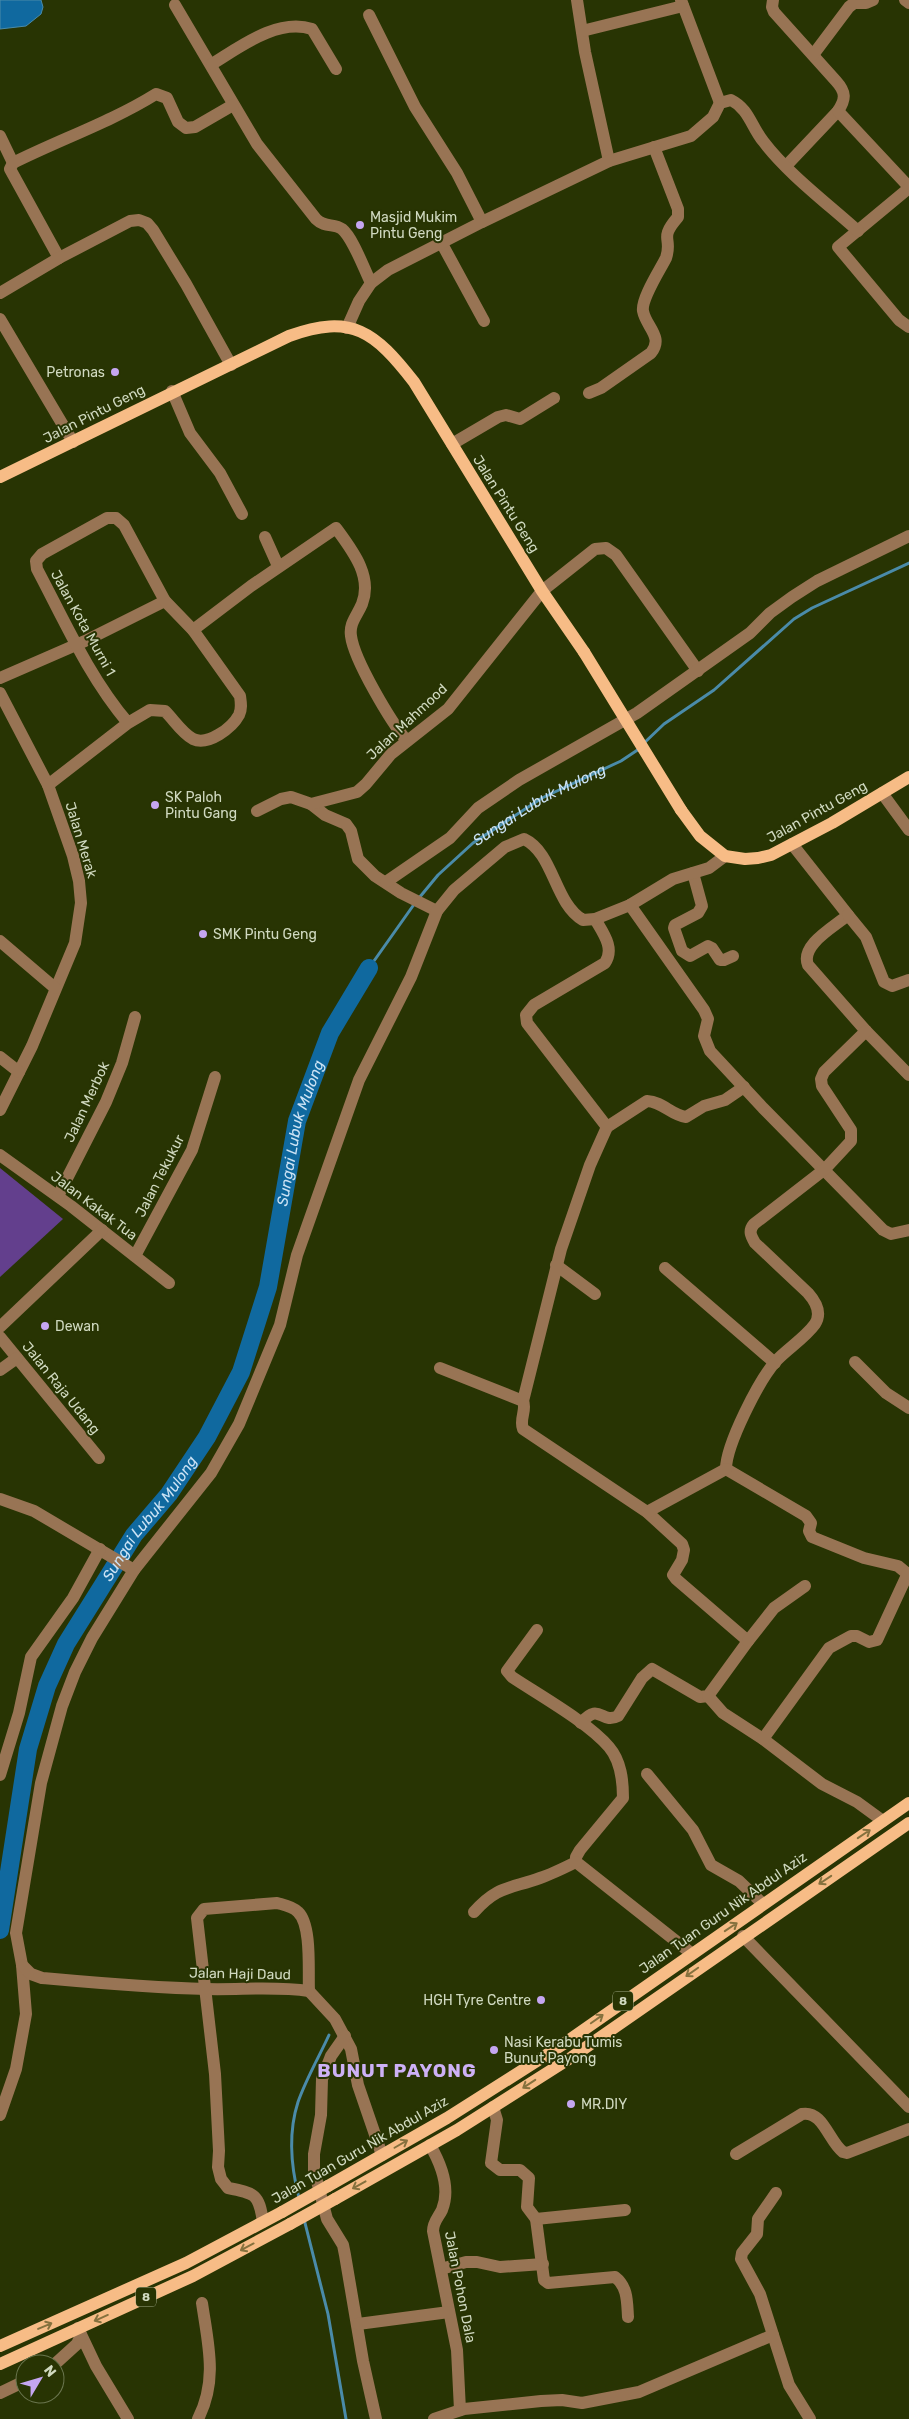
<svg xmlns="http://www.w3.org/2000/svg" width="909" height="2419" font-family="Rubik,sans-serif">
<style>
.green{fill:#633f8d}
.water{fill:#10699f;stroke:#4a8ba9}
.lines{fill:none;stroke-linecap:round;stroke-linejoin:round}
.stream{stroke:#4a8ba9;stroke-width:3}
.river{stroke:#10699f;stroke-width:18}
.minor{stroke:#987454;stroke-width:12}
.major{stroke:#f7bc86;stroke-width:12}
.major-bridge{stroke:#f7bc86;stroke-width:12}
.oneway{stroke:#85713e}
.poi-dot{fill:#c5a6f1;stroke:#283403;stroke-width:2}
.labels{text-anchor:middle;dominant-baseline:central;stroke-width:4;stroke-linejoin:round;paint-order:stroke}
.shield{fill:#283403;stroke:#9ea887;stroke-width:1}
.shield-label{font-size:12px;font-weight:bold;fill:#d0d9c0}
.poi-label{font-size:14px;fill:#d0d9c0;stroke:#283403;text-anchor:start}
.street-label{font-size:14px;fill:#d0d9c0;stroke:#283403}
.water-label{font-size:15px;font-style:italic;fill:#cce3f5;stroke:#283403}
.district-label{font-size:19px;font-weight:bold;letter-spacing:1px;fill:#cdb1f6;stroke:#283403}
</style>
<rect width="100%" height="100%" fill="#283403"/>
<!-- green -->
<polygon class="green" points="0,1168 63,1219 0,1277"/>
<!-- water -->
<polygon class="water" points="0,0 41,0 43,7 41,14 26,26 0,29"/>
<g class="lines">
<!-- stream -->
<g class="stream">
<polyline points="643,744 664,724 714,690 794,619 812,608 909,563"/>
<path id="s1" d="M419,898L438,875L473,843L542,798L621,761L639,749"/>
<polyline points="369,968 415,903"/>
<path d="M299,2198C291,2167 288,2133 298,2102C306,2079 319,2057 329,2035"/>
<polyline points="304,2219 328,2314 346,2419"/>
</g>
<!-- river -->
<path class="river" id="s2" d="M0,1930L28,1749L47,1686L66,1644L101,1588L134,1535L169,1494L207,1437L241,1372L268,1287L297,1121L330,1033L369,968"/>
<!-- minor -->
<g class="minor">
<polyline points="577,0 585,52 609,161"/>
<polyline points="681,0 720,103"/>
<path d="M773,0L772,7L774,12L836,81C846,92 846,99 838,111L786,166"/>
<polyline points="905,0 909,3"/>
<path d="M175,5L257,144L316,219C325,228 334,223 342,229C353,238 364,269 371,283"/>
<polyline points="369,15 415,107 457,173 482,222"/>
<polyline points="582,31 683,6"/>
<polyline points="813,55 849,7 854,3 866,3 873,0"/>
<path d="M212,64C240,47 277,18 312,29L336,69"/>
<polyline points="838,111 909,187"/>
<polyline points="0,136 13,163"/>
<polyline points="909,188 838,247 899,320 909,327"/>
<polyline points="441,242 484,321"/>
<path d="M59,258L10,169L13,163C61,139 111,122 156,94L167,98L178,122L186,128L195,127L233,105"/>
<polyline points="0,293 59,258 130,221 139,220 147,223 153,230 186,284 231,365"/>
<polyline points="0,319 73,442"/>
<path d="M347,328L359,301L371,283L388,270L482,222L609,161L691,136L713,117L720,103L731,100C749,109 751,126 763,141C788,174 827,203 858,231"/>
<polyline points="172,391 190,433 220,473 242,514"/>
<path d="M589,393L601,388L651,353C664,337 646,327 643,311C641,299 660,270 666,258C673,237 658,240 678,217V209L654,147"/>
<polyline points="452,444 498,417 506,415 520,419 554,398"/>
<polyline points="265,537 278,566"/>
<path d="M193,630L251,586L336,528C352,550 373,576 362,604C357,616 349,623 351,636C354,660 391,722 407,741"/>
<polyline points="0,678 85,641 165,601"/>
<polyline points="0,693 48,785 73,856 79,881 81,903 75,943 32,1046 0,1110"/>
<path d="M48,785L128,723L150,710L165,711C174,720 182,733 193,739C208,746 232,728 239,715C242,709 241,703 240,696L193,630L165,601L124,525L116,518H107L42,554L36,561L37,569C65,622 89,677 128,723"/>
<polyline points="882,793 909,830"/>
<polyline points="311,804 325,815 346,824 351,831 358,859 375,876 401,893 437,911"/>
<polyline points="257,811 281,799 291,797 311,804 357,792 366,784 391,754 448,709 542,591 595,549 606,548 616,555 698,671"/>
<path d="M792,844L848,915C834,927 800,945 808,965L866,1031L909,1075"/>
<polyline points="693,873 702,906 698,913 675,925 674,928 682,951 690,956 708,946 712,948 720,960 724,960 733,956"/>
<polyline points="386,882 450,838 478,808 519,780 637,713 750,633 770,613 792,597 817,581 909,536"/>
<polyline points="630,905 704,1010 708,1019 704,1036 710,1051 763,1108 883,1230 891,1234 909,1230"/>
<polyline points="848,915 866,937 884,982 892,986 909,980"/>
<polyline points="0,941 55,988"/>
<polyline points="0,1057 19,1072"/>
<path d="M607,1127L647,1101C663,1102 671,1115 686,1117L704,1106L725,1100L744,1087"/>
<polyline points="0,1155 71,1206 169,1283"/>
<polyline points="58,1196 106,1102 122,1063 135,1017"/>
<polyline points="135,1256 192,1150 215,1077"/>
<polyline points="556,1265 595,1294"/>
<polyline points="665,1268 775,1363"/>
<polyline points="0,1327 102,1230"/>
<polyline points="0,1337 99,1458"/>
<polyline points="855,1362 886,1393 909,1408"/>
<path d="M440,1368L523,1401C527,1410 519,1419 523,1429L647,1512L682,1544L684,1550L682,1560L673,1575L676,1579L748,1641L708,1696L700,1697L652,1669L642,1678L618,1716C601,1725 600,1701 581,1723"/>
<polyline points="0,1370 17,1358"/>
<path d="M523,1401L561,1249L590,1165L607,1127L527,1023L526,1015L534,1005L605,963C615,948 603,933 595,919"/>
<path d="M726,1469C726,1445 759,1380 776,1361C787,1349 805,1338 815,1324C822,1313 816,1302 808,1293L755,1243C751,1236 748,1231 754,1224L825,1169L851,1141V1130L822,1086L821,1079L824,1072L866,1031"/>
<polyline points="726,1469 806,1516 811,1523 809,1531 812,1537 864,1558 898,1566 909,1575"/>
<polyline points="0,1499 34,1511 134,1570 92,1638 75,1672 62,1706 41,1783 16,1933 22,1965 26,2014 16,2069 0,2115"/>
<polyline points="647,1512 726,1469"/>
<path d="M134,1570L211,1473L239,1424L280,1325L297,1255L359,1080L411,977L437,911L454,890L505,847L524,839C554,853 554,903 583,920L595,919L630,905L673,879L709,868L725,856"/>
<path d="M537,1630L507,1671L512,1677C539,1695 589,1723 609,1747C621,1761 623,1780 623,1798L580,1850L576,1857V1862L691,1953"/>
<polyline points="748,1641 774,1608 805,1586"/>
<polyline points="708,1696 723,1713 763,1739 822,1784 857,1802 883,1821"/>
<polyline points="763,1739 829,1648 851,1636 857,1636 869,1642 877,1640 908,1573"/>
<polyline points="647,1774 693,1830 711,1865 739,1881 763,1904"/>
<polyline points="0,1775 19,1713 31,1657 73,1598 100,1549"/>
<path d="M474,1912C497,1886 509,1889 540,1878C552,1874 564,1868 576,1862"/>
<polyline points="743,1936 909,2107"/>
<path d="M22,1965L31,1974L42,1978C97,1983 151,1988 206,1989C240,1990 275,1986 309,1991L335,2019L351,2049L358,2085L382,2155"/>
<polyline points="345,2036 331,2056 322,2079 321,2115 314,2154 314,2170 327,2219 343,2245 345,2255 363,2361 376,2419"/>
<path d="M493,2107L497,2120L491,2163L500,2170H520L529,2178L527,2207L536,2219L544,2280L548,2283L615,2277C628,2287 627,2302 628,2317"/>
<path d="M430,2145C441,2164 451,2188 442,2210C438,2218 433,2222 433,2231L457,2350L460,2410"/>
<path d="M736,2154L802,2114C823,2110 829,2142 843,2152L847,2153L909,2129"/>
<polyline points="776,2193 758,2219 757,2234 742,2253 741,2259 760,2294 789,2385 810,2419"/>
<polyline points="536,2219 625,2210"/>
<path d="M263,2222C259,2194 255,2193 228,2188L221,2179L218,2167L219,2151L215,2074L197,1918L204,1909L277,1903C284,1905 292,1906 298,1912C312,1925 308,1972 309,1991"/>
<polyline points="441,2269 466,2262 477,2262 500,2267 543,2264"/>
<polyline points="358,2324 449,2312"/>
<polyline points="78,2328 96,2366 128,2419"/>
<polyline points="55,2364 77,2344 81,2335"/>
<polyline points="0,2393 25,2381"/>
<path d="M198,2419C218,2380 208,2344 202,2303"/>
<polyline points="434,2419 464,2409 541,2401 562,2400 582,2403 639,2392 773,2335"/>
</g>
<!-- major -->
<g class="major">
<path d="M0,477L289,336C352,313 375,332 414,382L542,591L584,652"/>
<polyline points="681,810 700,836 725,856 745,859 758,858 771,855 832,823 909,777"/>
<polyline points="328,2186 447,2118 562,2045 909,1803"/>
<polyline points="335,2199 457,2130 572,2057 909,1823"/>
<polyline points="0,2346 186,2263 282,2212"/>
<polyline points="0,2364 193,2276 290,2224"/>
</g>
<!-- major-bridge -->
<g class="major-bridge">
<polyline points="584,652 681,810"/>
<polyline points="282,2212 328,2186"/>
<polyline points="290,2224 335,2199"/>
</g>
</g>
<!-- one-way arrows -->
<defs><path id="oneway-shaft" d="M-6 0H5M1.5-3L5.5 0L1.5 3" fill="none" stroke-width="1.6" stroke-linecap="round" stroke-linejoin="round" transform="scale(1.25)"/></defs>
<g class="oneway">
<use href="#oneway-shaft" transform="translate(864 1834) rotate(-34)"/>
<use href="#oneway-shaft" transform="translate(825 1880) rotate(146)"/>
<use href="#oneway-shaft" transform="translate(731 1927) rotate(-34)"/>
<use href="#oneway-shaft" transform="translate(692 1972) rotate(145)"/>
<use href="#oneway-shaft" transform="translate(597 2019) rotate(-35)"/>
<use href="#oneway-shaft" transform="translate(529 2084) rotate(147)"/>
<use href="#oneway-shaft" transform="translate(401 2144) rotate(-30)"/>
<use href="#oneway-shaft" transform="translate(359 2185) rotate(151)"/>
<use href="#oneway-shaft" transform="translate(247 2247) rotate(152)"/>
<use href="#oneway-shaft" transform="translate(101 2318) rotate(156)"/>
<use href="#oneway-shaft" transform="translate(45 2326) rotate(-23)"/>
</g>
<!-- markers -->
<g class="poi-dot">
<circle cx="360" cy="225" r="5"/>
<circle cx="115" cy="372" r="5"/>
<circle cx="155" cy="805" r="5"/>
<circle cx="203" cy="934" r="5"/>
<circle cx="45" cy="1326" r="5"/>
<circle cx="541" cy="2000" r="5"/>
<circle cx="494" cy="2050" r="5"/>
<circle cx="571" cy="2104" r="5"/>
</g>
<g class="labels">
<!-- shield labels -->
<g class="shield">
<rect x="613" y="1991.5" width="20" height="19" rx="4"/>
<rect x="136" y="2287.5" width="20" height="19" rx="4"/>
</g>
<g class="shield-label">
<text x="623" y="2001">8</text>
<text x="146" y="2297">8</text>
</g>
<!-- poi labels -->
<g class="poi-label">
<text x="370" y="217">Masjid Mukim<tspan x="370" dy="16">Pintu Geng</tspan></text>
<text x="105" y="372" text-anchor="end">Petronas</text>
<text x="165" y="797">SK Paloh<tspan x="165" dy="16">Pintu Gang</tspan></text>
<text x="213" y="934">SMK Pintu Geng</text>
<text x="55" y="1326">Dewan</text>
<text x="531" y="2000" text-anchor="end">HGH Tyre Centre</text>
<text x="504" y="2042">Nasi Kerabu Tumis<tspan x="504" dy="16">Bunut Payong</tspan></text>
<text x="581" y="2104">MR.DIY</text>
</g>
<!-- street labels -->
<g class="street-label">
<text transform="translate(94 414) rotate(-27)">Jalan Pintu Geng</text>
<text transform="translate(506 504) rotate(58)">Jalan Pintu Geng</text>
<text transform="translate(83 623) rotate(61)">Jalan Kota Murni 1</text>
<text transform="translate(407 722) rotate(-43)">Jalan Mahmood</text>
<text transform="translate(817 812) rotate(-29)">Jalan Pintu Geng</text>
<text transform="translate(81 840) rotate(73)">Jalan Merak</text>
<text transform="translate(87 1102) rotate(-65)">Jalan Merbok</text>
<text transform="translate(160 1176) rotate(-63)">Jalan Tekukur</text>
<text transform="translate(94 1206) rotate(37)">Jalan Kakak Tua</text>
<text transform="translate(61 1388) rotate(51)">Jalan Raja Udang</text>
<text transform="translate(723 1913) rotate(-35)">Jalan Tuan Guru Nik Abdul Aziz</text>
<text transform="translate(240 1974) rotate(1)">Jalan Haji Daud</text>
<text transform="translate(360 2150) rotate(-30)">Jalan Tuan Guru Nik Abdul Aziz</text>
<text transform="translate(460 2287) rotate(79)">Jalan Pohon Dala</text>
</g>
<!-- water labels -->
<g class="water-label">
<text stroke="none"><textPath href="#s1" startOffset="154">Sungai Lubuk Mulong</textPath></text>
<text stroke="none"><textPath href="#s2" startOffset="866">Sungai Lubuk Mulong</textPath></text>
<text stroke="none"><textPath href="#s2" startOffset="446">Sungai Lubuk Mulong</textPath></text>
</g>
<!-- district labels -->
<g class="district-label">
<text x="397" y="2070">BUNUT PAYONG</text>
</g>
</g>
<!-- north arrow -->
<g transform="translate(40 2379) rotate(52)"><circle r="24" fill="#283403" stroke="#6b764f"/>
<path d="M0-4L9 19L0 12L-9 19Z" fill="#c5a6f1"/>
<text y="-8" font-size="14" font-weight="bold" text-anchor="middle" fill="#d0d9c0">N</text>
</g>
</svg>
